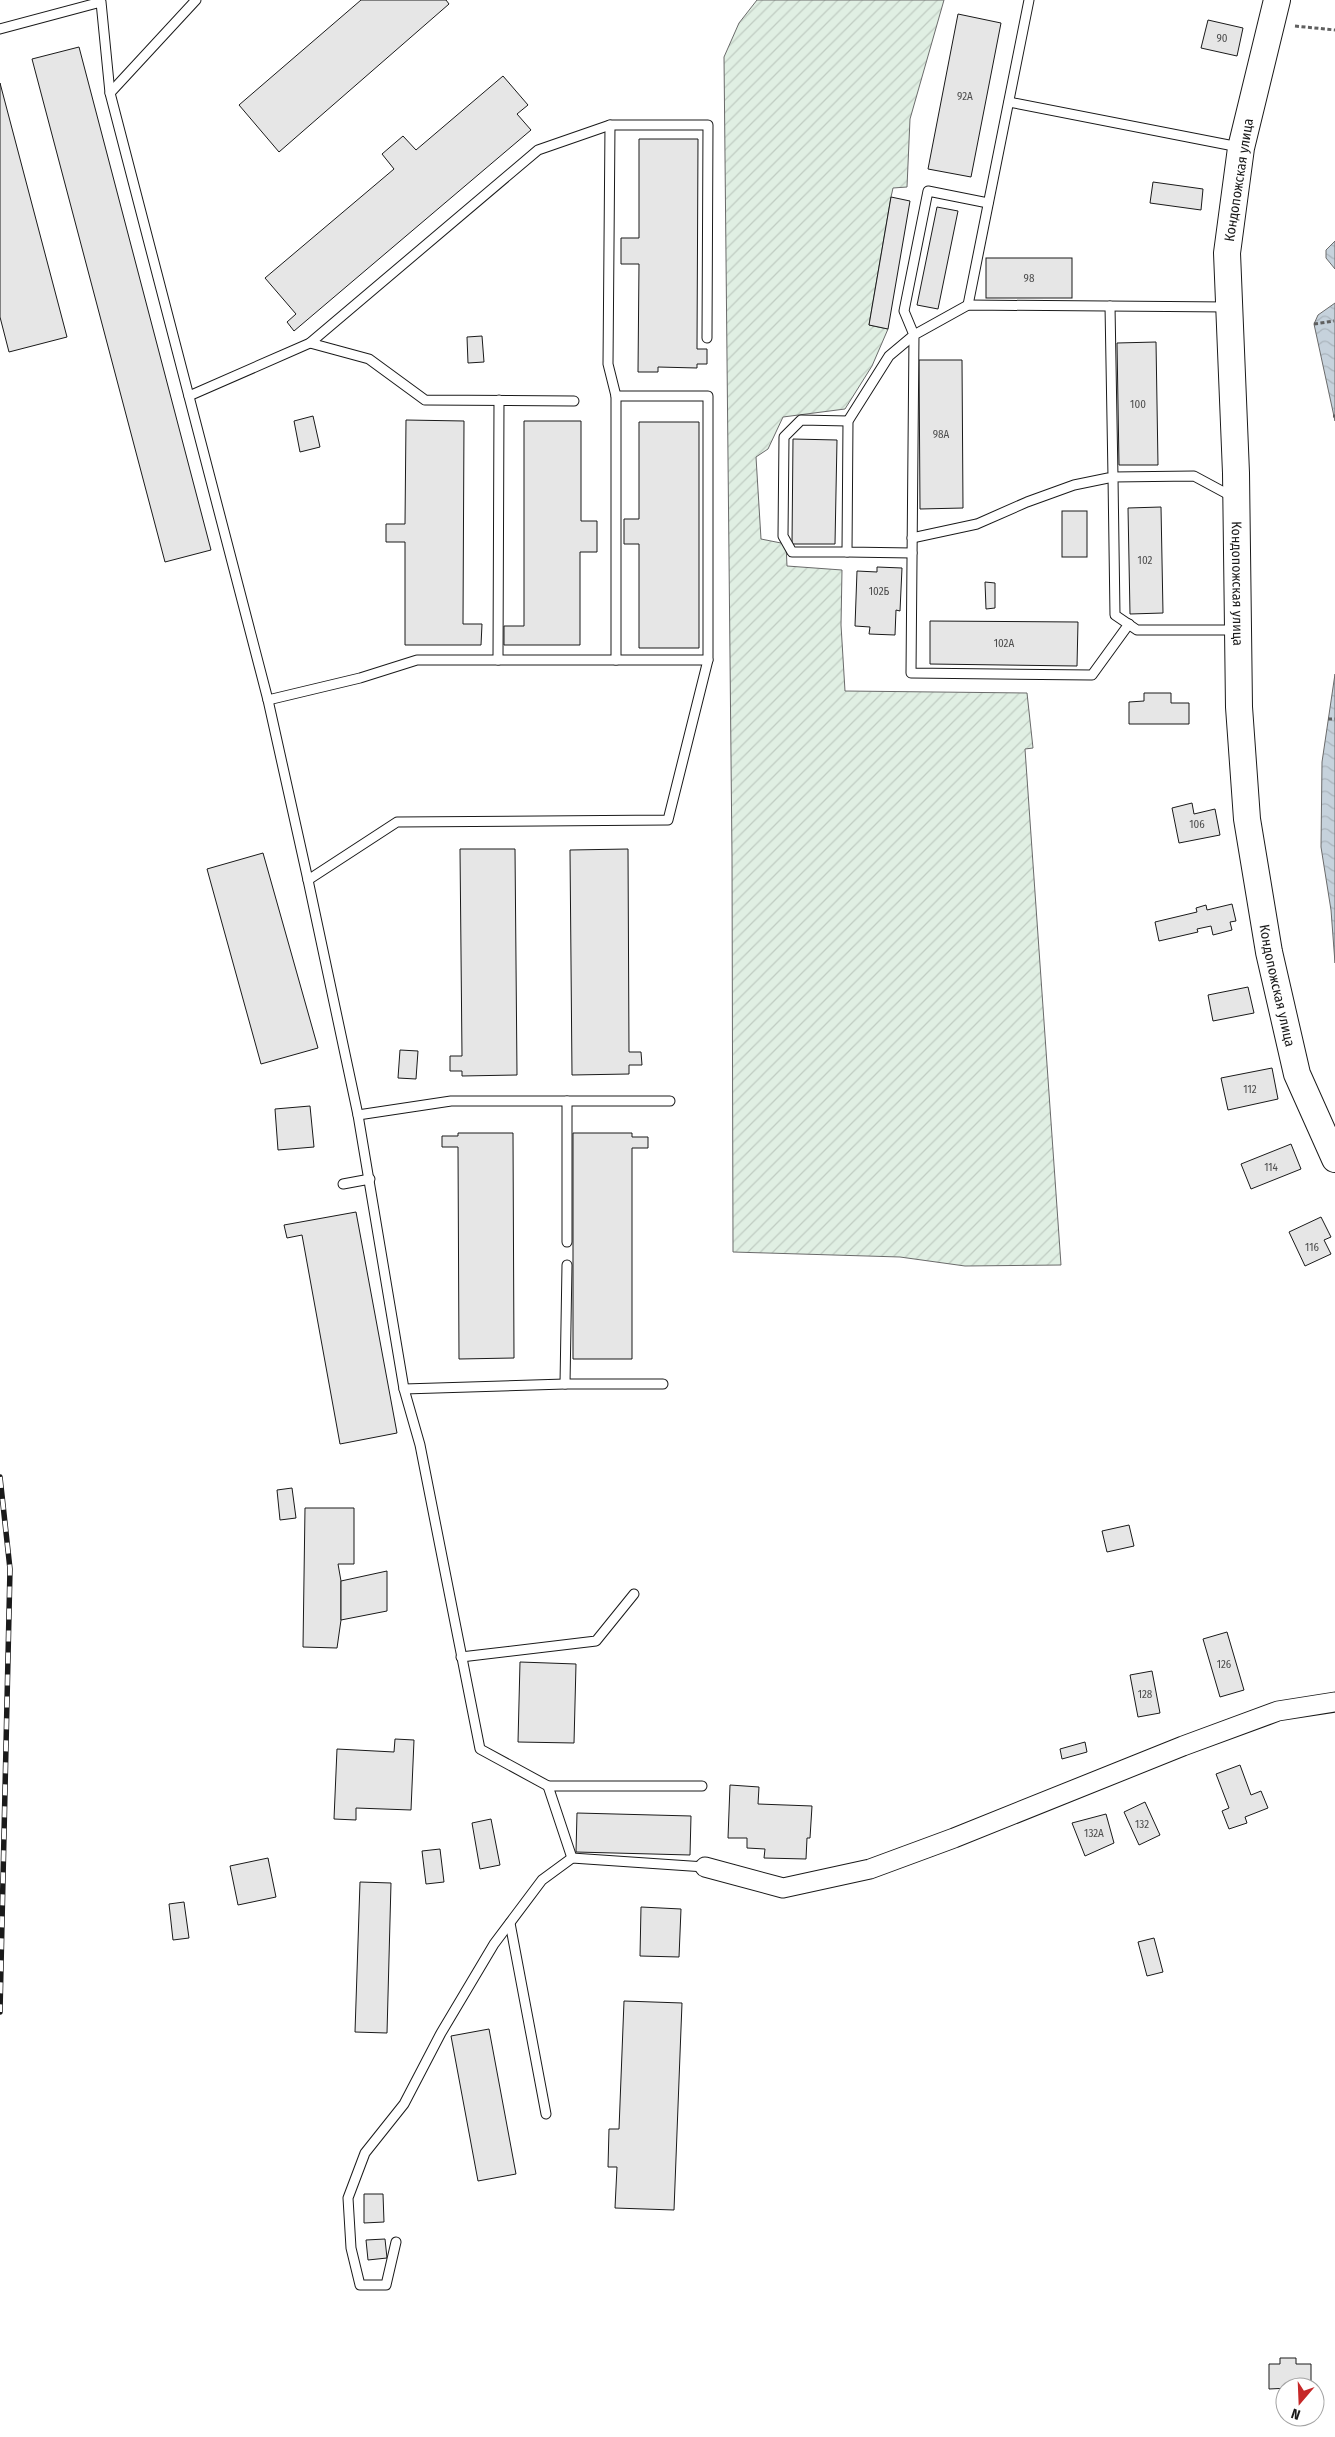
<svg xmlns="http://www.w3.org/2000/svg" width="1335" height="2437" font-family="'Fira Sans Condensed',sans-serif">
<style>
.garden{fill:url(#garden-furrows);stroke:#6a6a6a}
.water{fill:url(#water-waves);stroke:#6a6a6a}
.building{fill:#e6e6e6;stroke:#1a1a1a}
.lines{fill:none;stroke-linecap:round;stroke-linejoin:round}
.lane-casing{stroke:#1a1a1a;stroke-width:11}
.street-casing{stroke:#1a1a1a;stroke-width:21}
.secondary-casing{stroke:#1a1a1a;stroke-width:28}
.path{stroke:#5f5f5f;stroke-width:3;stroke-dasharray:4 2.5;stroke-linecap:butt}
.lane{stroke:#fff;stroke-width:9}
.street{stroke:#fff;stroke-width:19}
.secondary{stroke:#fff;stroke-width:26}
.rail-casing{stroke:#1a1a1a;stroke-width:5.5}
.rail{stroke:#fff;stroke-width:4;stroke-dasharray:11;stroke-linecap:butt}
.labels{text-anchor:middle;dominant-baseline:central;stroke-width:4;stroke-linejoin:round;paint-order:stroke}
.number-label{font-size:11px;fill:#4d4d4d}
.street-label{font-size:14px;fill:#1a1a1a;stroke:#fff}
</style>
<defs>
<pattern id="garden-furrows" width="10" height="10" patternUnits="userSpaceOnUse" patternTransform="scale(1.25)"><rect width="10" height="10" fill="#e0efe3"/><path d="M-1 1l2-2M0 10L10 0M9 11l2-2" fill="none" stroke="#c0ccc2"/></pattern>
<pattern id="water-waves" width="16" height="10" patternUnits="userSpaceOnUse" patternTransform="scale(1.25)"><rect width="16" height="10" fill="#c6d2dc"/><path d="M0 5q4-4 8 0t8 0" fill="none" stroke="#aab4bc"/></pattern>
</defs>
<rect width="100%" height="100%" fill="#fff"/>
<!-- garden -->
<polygon class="garden" points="757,0 944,0 910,119 907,187 893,188 891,197 869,325 888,329 872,366 845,409 783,417 768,449 756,457 761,539 786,544 787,566 842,570 841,625 845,691 1027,693 1033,748 1025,749 1061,1265 965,1266 900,1257 733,1252 732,857 724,57 739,23"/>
<!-- water -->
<g class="water">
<polygon points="1335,241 1335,269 1326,258 1326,250"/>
<polygon points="1335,303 1335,421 1314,324 1318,315"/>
<polygon points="1335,674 1335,963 1331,910 1321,847 1322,762"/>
</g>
<!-- building -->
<g class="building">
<polygon points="361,0 446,0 449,4 279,152 239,105"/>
<polygon points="958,14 1001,23 971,177 928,169"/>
<polygon points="1208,20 1243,28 1237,56 1201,48"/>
<polygon points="79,47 211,550 165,562 32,59"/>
<polygon points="503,76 528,105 517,114 531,130 294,331 287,322 296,314 265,278 394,169 382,154 403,136 416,150"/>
<polygon points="0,83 67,337 9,352 0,317"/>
<polygon points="639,139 698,139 697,349 707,349 707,364 697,364 697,368 658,367 658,372 638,372 639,264 621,264 621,238 639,238"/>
<polygon points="1153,182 1203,189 1201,210 1150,203"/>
<polygon points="891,197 910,201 888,329 869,325"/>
<polygon points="937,207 958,211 938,309 917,305"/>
<rect x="986" y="258" width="86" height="40"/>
<polygon points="482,336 484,362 468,363 467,337"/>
<polygon points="1156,342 1158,465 1119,465 1117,343"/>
<polygon points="919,360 962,360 963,508 920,509"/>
<polygon points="313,416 320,447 300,452 294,421"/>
<polygon points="406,420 464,421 463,624 482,624 481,645 405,645 405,542 386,542 386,524 405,524"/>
<polygon points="524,421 581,421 581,521 597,521 597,552 580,552 580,645 504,645 504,626 524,626"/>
<polygon points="639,422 699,422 699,648 639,648 639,544 624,544 624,519 639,519"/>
<polygon points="793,439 837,440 835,544 792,544"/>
<polygon points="1161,507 1163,613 1130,614 1128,508"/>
<rect x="1062" y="511" width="25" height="46"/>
<polygon points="877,567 902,568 900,611 896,610 895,635 869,634 870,627 855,626 857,571 877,572"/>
<polygon points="985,582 995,583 995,608 986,609"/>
<polygon points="930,621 1078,622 1077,666 930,664"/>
<polygon points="1144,693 1171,693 1171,703 1189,703 1189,724 1129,724 1129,702 1144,701"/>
<polygon points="1192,803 1194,814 1215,809 1220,835 1179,843 1172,808"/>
<polygon points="460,849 515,849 517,1075 462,1076 462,1071 450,1071 450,1056 462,1056"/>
<polygon points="628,849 629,1052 641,1052 642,1065 629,1065 629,1074 572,1075 570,850"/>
<polygon points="263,853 318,1048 261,1064 207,869"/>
<polygon points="1232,904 1236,921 1230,922 1232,930 1213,935 1211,926 1197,929 1198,932 1159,941 1155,922 1197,912 1196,908 1206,905 1207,910"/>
<polygon points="1248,987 1254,1013 1213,1021 1208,995"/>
<polygon points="400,1050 418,1051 416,1079 398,1078"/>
<polygon points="1272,1068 1278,1099 1228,1110 1221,1078"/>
<polygon points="310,1106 314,1147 278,1150 275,1109"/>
<polygon points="458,1133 513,1133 514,1358 459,1359 458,1147 442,1147 442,1136 458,1136"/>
<polygon points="573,1133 632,1133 632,1137 648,1137 648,1148 632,1148 632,1359 573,1359"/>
<polygon points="1291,1144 1301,1169 1251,1189 1241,1164"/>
<polygon points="356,1212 397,1433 340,1444 302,1235 287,1238 284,1225"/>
<polygon points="1321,1217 1331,1237 1324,1240 1331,1254 1305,1266 1289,1232"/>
<polygon points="292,1488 296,1518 280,1520 277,1490"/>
<polygon points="305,1508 354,1508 354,1564 338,1564 341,1581 341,1620 337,1648 303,1647"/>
<polygon points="1129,1525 1134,1546 1107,1552 1102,1531"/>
<polygon points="387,1571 387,1611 341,1620 341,1581"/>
<polygon points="1227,1632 1244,1690 1220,1697 1203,1639"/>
<polygon points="520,1662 576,1664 574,1743 518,1742"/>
<polygon points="1152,1671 1160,1713 1138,1717 1130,1675"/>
<polygon points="395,1739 414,1740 411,1810 356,1808 356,1820 334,1819 337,1749 394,1752"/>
<polygon points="1085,1742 1087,1752 1062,1759 1060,1749"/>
<polygon points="1240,1765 1251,1795 1261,1791 1268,1808 1245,1817 1247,1823 1229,1829 1222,1811 1229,1808 1216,1774"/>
<polygon points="730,1785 759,1787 758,1804 812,1806 810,1838 807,1838 806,1859 764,1858 765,1849 747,1848 747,1838 728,1838"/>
<polygon points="1145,1802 1160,1835 1139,1845 1124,1812"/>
<polygon points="577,1813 691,1816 690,1855 576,1852"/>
<polygon points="1106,1814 1114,1843 1085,1856 1072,1823"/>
<polygon points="491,1819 500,1865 480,1869 472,1823"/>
<polygon points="440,1849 444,1882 426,1884 422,1851"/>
<polygon points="268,1858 276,1897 238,1905 230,1866"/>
<polygon points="360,1882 391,1883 387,2033 355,2032"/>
<polygon points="184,1902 189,1938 173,1940 169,1904"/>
<polygon points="641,1907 681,1909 679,1957 640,1956"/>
<polygon points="1154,1938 1163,1972 1147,1976 1138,1942"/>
<polygon points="624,2001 682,2003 674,2210 615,2208 617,2167 608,2167 609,2129 619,2129"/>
<polygon points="489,2029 516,2174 478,2181 451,2036"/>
<polygon points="364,2194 383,2194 384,2222 364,2223"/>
<polygon points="385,2239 387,2258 368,2260 366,2240"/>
<polygon points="1280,2358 1296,2358 1296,2364 1311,2364 1311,2387 1269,2389 1269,2364 1280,2364"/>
</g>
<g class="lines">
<defs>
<g id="lane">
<polyline points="196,0 110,93 268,700 308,880 358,1115 404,1389 420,1445 480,1749 548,1786"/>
<polyline points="0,29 101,2 110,93"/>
<polyline points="1009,102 1239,147"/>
<polyline points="968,305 1029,0"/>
<polyline points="310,343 369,359 425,400 574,401"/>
<polyline points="189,396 310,343 538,150 610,125"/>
<polyline points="616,396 608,364 610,125 708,125 707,338"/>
<polyline points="1233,497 1194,476 1113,477 1115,615 1137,630 1235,630"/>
<polyline points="912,538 977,524 1027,502 1074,485 1113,477 1110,306"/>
<polyline points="847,552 792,552 783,536 784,437 801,420 848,421"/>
<polyline points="912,553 847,552 848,421 889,356 914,335 904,311 928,191 988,203"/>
<polyline points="1129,624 1092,675 911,673 914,335 968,305 1228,307"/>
<polyline points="498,660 499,400"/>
<polyline points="268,700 360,678 417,660 708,660"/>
<polyline points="308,880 397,822 668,820 708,660 708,396 616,396 616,660"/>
<polyline points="567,1101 567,1242"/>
<polyline points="358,1115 451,1101 670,1101"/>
<polyline points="343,1184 370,1179"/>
<polyline points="565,1384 567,1265"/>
<polyline points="404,1389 565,1384 663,1384"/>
<polyline points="461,1657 596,1641 634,1594"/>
<polyline points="572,1858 548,1786 702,1786"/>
<polyline points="510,1923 546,2114"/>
<polyline points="396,2242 386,2285 360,2285 351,2248 348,2198 365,2153 404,2104 441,2033 494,1944 542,1880 572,1858 705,1867"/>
</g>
<polyline id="street" points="705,1867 783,1888 870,1869 954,1838 1183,1746 1278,1711 1335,1702"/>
<g id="secondary">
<path id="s1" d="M1277,0L1241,148L1227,253L1236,473L1239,707L1247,819L1269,952L1297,1074L1335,1159"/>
</g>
</defs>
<!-- lane casing -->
<use href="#lane" class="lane-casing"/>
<!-- street casing -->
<use href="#street" class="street-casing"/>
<!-- secondary casing -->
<use href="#secondary" class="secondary-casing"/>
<!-- path -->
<g class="path">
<polyline points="1295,26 1335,30"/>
<polyline points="1314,324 1334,321"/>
<polyline points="1333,416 1335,416"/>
<polyline points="1328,719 1335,719"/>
</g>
<!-- lane -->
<use href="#lane" class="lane"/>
<!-- street -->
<use href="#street" class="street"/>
<!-- secondary -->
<use href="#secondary" class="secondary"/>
<defs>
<polyline id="rail" points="0,1477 10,1569 0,2012"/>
</defs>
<!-- rail casing -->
<use href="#rail" class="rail-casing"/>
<!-- rail -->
<use href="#rail" class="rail"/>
</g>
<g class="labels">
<!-- number labels -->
<g class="number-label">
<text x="1222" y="38">90</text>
<text x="965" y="96">92А</text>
<text x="1029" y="278">98</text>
<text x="1138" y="404">100</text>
<text x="941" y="434">98А</text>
<text x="1145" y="560">102</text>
<text x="879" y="591">102Б</text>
<text x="1004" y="643">102А</text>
<text x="1197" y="824">106</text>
<text x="1250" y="1089">112</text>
<text x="1271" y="1167">114</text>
<text x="1312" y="1247">116</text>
<text x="1224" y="1664">126</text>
<text x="1145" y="1694">128</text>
<text x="1142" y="1824">132</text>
<text x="1094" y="1833">132А</text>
</g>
<!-- street labels -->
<g class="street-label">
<text transform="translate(1239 180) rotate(-81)">Кондопожская улица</text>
<text stroke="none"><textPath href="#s1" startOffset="589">Кондопожская улица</textPath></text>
<text stroke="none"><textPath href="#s1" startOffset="994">Кондопожская улица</textPath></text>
</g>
</g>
<!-- north arrow -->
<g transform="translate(1300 2402) rotate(199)"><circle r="24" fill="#ffffff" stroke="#a3a3a3"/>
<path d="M0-4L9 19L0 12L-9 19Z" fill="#c62828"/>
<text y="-8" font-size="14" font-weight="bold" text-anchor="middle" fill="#1a1a1a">N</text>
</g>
</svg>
